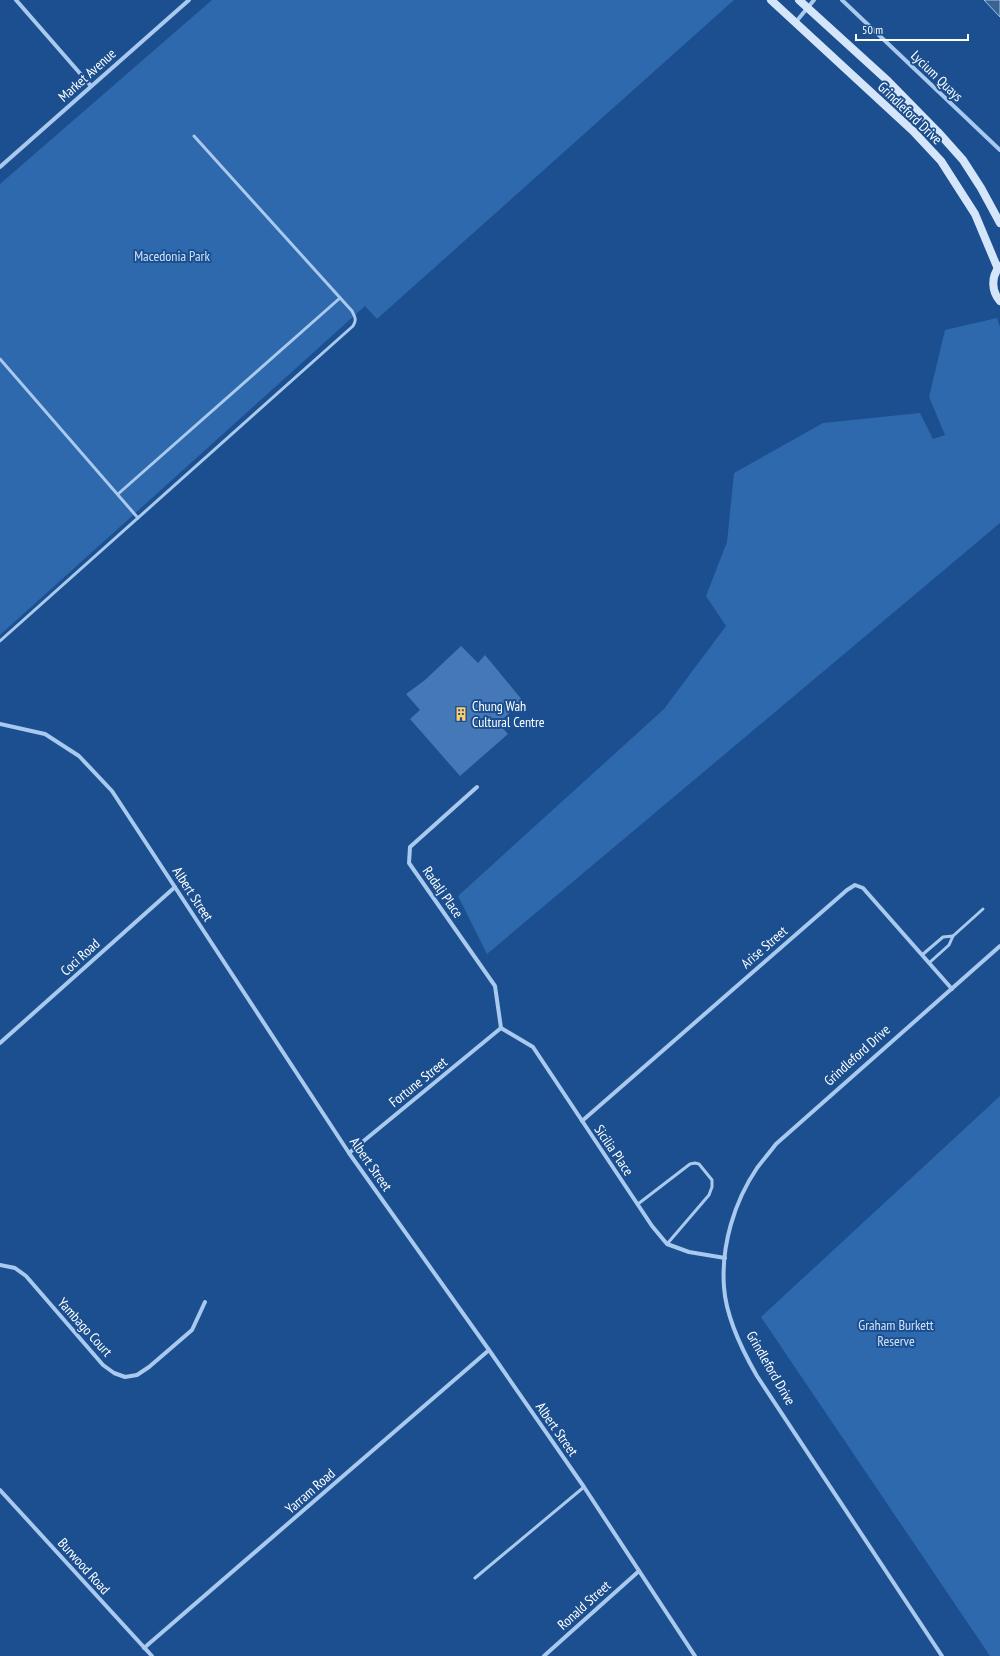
<svg xmlns="http://www.w3.org/2000/svg" width="1000" height="1656" font-family="'PT Sans Narrow',sans-serif">
<style>
.green{fill:#2e69ad}
.water{fill:#3c6290;stroke:#9cc4f0}
.building{fill:#4478b7}
.lines{fill:none;stroke-linecap:round;stroke-linejoin:round}
.lane{stroke:#a9c9ee;stroke-width:3}
.street{stroke:#a9c9ee;stroke-width:4}
.secondary{stroke:#d6e6fa;stroke-width:8}
.labels{text-anchor:middle;dominant-baseline:central;stroke-width:4;stroke-linejoin:round;paint-order:stroke}
.street-label{font-size:14px;fill:#fff;stroke:#1b4f8f}
.park-label{font-size:14px;fill:#cfe3fa;stroke:#1b4f8f}
.poi-label{font-size:14px;fill:#fff;stroke:#1b4f8f;text-anchor:start}
</style>
<rect width="100%" height="100%" fill="#1b4f8f"/>
<!-- green -->
<g class="green">
<polygon points="212,0 734,0 377,319 365,306 0,635 0,184"/>
<polygon points="997,318 1000,327 1000,523 487,954 458,896 664,709 726,626 706,596 727,542 734,473 823,423 920,413 933,439 945,435 929,397 945,330"/>
<polygon points="1000,1096 1000,1656 990,1656 761,1317"/>
</g>
<!-- water -->
<polygon class="water" points="984,0 1000,0 1000,17"/>
<!-- building -->
<polygon class="building" points="461,646 478,663 485,655 523,701 498,723 508,734 460,776 410,719 420,710 406,694 425,680"/>
<g class="lines">
<!-- lane -->
<g class="lane">
<polyline points="0,359 138,518"/>
<polyline points="118,494 340,298"/>
<path d="M0,641L353,326C357,320 355,317 352,311L194,136"/>
<polyline points="922,955 943,937 953,936"/>
<polyline points="929,963 949,945 953,936 983,909"/>
<polyline points="638,1204 690,1164 695,1163 699,1164 712,1180 712,1187 709,1195 667,1244"/>
<polyline points="475,1578 584,1487"/>
</g>
<!-- street -->
<g class="street">
<polyline points="16,0 91,86"/>
<polyline points="842,0 1000,150"/>
<polyline points="795,23 814,0"/>
<polyline points="0,167 189,0"/>
<polyline points="0,724 45,734 79,756 112,791 349,1153 489,1350 584,1487 695,1656"/>
<polyline points="477,787 410,847 409,863 495,986 501,1028"/>
<polyline points="501,1028 533,1047 652,1226 667,1244 689,1252 725,1258"/>
<polyline points="0,1043 175,887"/>
<polyline points="582,1121 847,890 855,885 863,888 952,989"/>
<polyline points="349,1153 501,1028"/>
<polyline points="0,1265 15,1268 26,1276 103,1365 114,1373 125,1377 137,1375 149,1367 192,1330 205,1302"/>
<polyline points="0,1490 152,1656"/>
<polyline points="144,1648 489,1350"/>
<polyline points="544,1656 639,1571"/>
<path d="M942,1656L757,1376C742,1350 726,1317 724,1287C721,1246 734,1202 757,1168C763,1160 770,1152 776,1144L1000,946"/>
</g>
<!-- secondary -->
<g class="secondary">
<polyline points="771,0 913,131 941,161 975,214 998,269"/>
<polyline points="799,0 888,81 938,132 963,160 981,188 1000,223"/>
<path d="M1000,266C991,276 991,291 1000,301"/>
</g>
</g>
<!-- icons -->
<defs>
<symbol id="building-bare" viewBox="-9 -9 18 18"><path d="M-4-6H4V6H1V3H-1V6H-4ZM-2.5-4.3h1.7v1.8h-1.7ZM.8-4.3h1.7v1.8H.8ZM-2.5-1h1.7V.8h-1.7ZM.8-1h1.7V.8H.8Z" fill="#ffd166" stroke="#1b4f8f" stroke-width="2.5" paint-order="stroke"/></symbol>
</defs>
<g fill-rule="evenodd">
<use href="#building-bare" x="451" y="704" width="20" height="20"/>
</g>
<g class="labels">
<!-- street labels -->
<g class="street-label">
<text transform="translate(87 75) rotate(-42)">Market Avenue</text>
<text transform="translate(937 76) rotate(44)">Lycium Quays</text>
<text transform="translate(910 113) rotate(44)">Grindleford Drive</text>
<text transform="translate(443 892) rotate(55)">Radalj Place</text>
<text transform="translate(193 894) rotate(57)">Albert Street</text>
<text transform="translate(764 947) rotate(-41)">Arise Street</text>
<text transform="translate(80 957) rotate(-42)">Coci Road</text>
<text transform="translate(857 1055) rotate(-42)">Grindleford Drive</text>
<text transform="translate(418 1082) rotate(-39)">Fortune Street</text>
<text transform="translate(614 1150) rotate(56)">Sicilia Place</text>
<text transform="translate(371 1164) rotate(55)">Albert Street</text>
<text transform="translate(85 1327) rotate(48)">Yambago Court</text>
<text transform="translate(771 1368) rotate(60)">Grindleford Drive</text>
<text transform="translate(557 1429) rotate(55)">Albert Street</text>
<text transform="translate(310 1491) rotate(-41)">Yarram Road</text>
<text transform="translate(84 1566) rotate(48)">Burwood Road</text>
<text transform="translate(584 1605) rotate(-42)">Ronald Street</text>
</g>
<!-- park labels -->
<g class="park-label">
<text x="172" y="256">Macedonia Park</text>
<text x="896" y="1325">Graham Burkett<tspan x="896" dy="16">Reserve</tspan></text>
</g>
<!-- poi labels -->
<g class="poi-label">
<text x="472" y="706">Chung Wah<tspan x="472" dy="16">Cultural Centre</tspan></text>
</g>
</g>
<!-- scale -->
<path d="M856 34v6h112v-6" fill="none" stroke="#ffffff" stroke-width="2"/>
<text x="862" y="34" font-size="12" fill="#ffffff" stroke="#1b4f8f" stroke-width="3" paint-order="stroke">50 m</text>
</svg>
